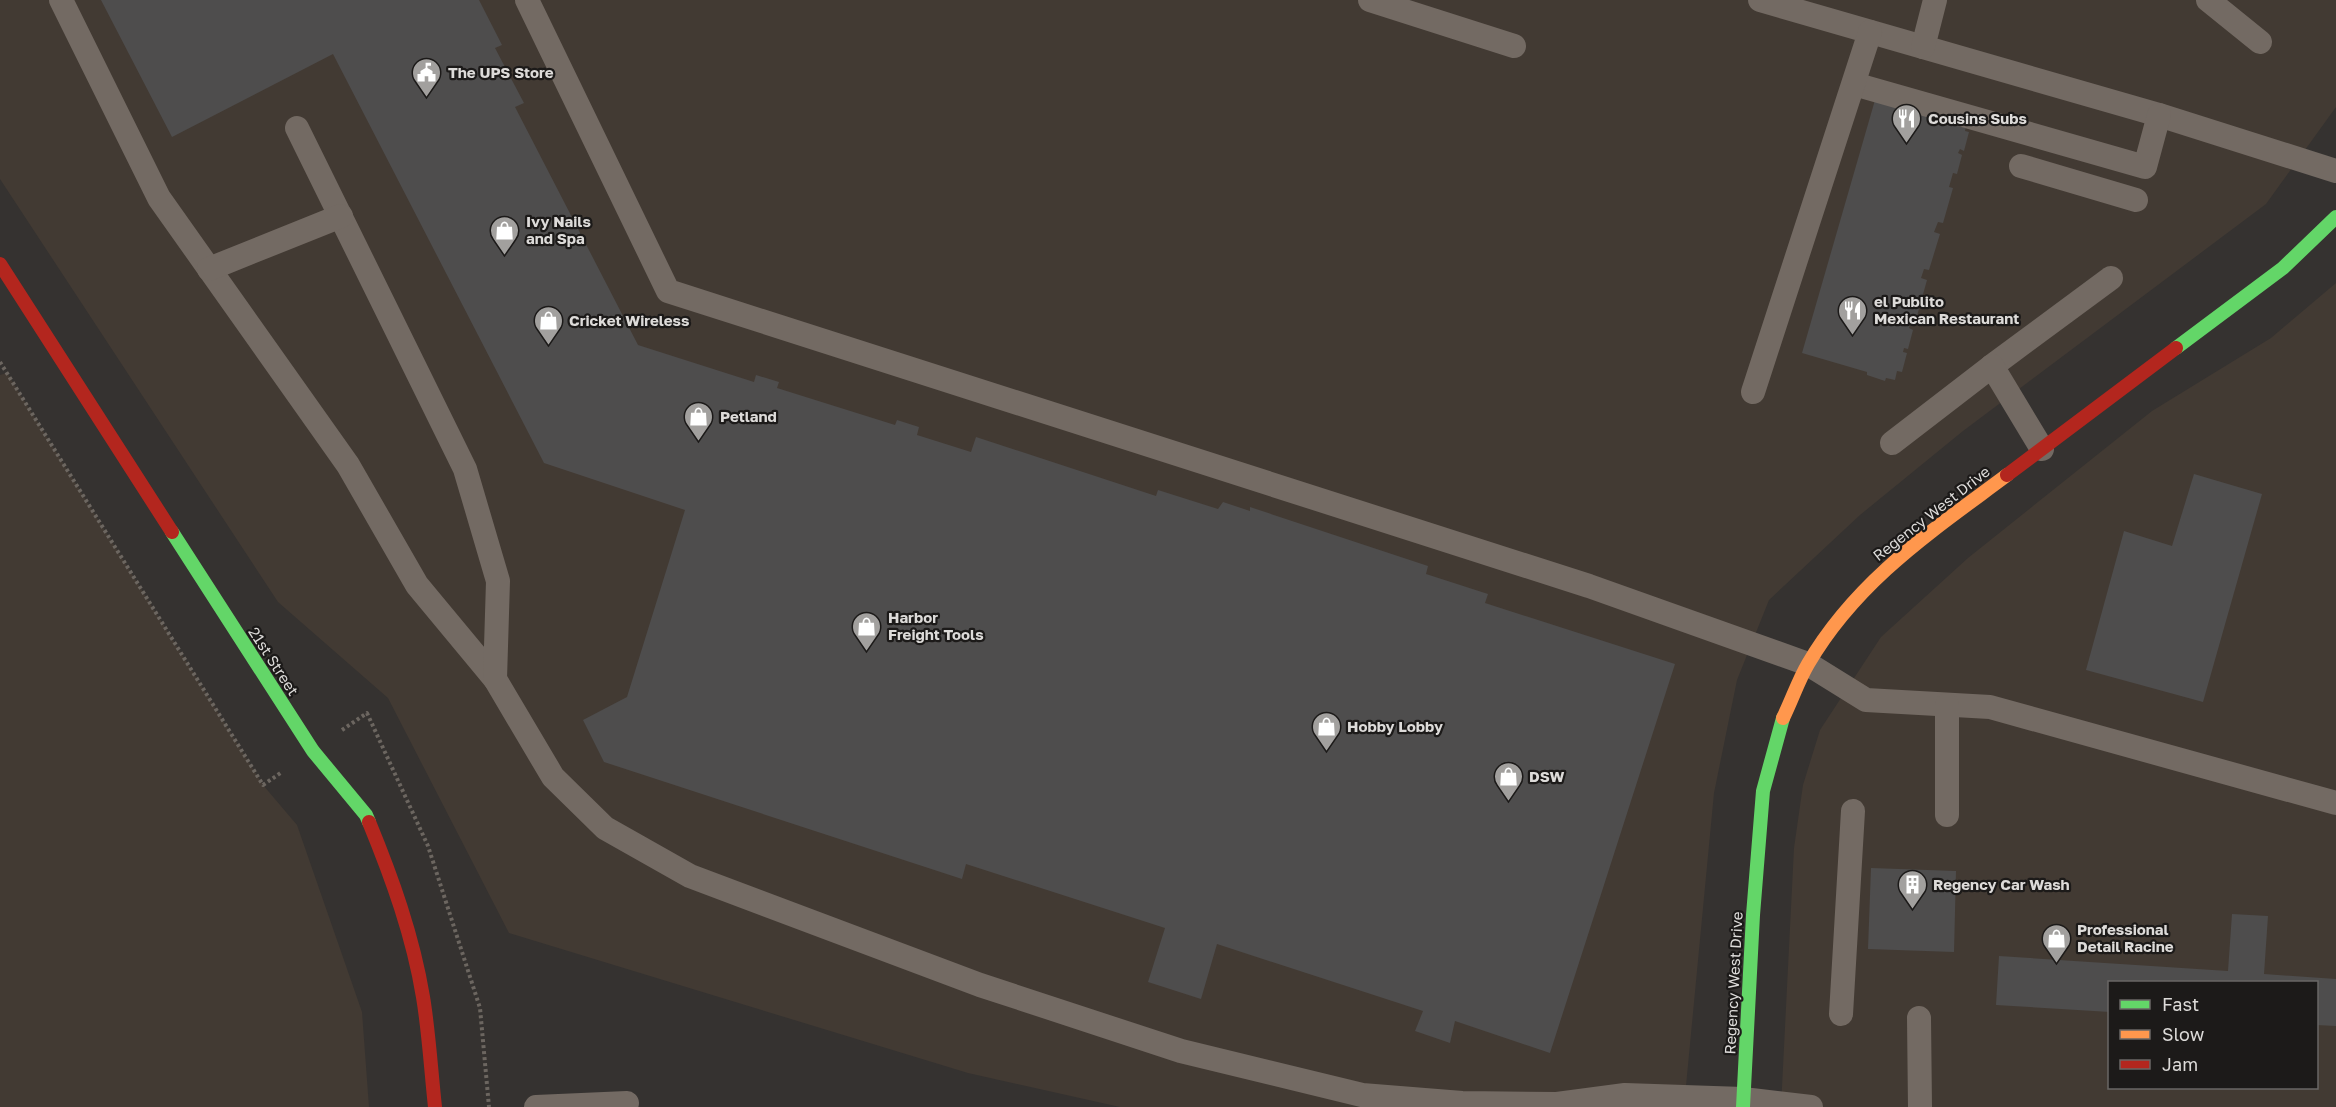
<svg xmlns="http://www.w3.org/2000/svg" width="2336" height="1107" font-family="'Golos Text',sans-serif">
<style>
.built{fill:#423a33;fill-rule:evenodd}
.building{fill:#4e4d4d}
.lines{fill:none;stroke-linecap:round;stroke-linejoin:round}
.path{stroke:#6c6660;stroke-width:4;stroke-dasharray:3 3;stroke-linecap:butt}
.lane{stroke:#736a63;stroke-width:24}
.fast{stroke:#63d668;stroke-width:14}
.slow{stroke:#ff974d;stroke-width:14}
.jam{stroke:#b3261e;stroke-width:14}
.labels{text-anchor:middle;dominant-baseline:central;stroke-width:4.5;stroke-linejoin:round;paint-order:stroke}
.poi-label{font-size:15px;font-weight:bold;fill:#dddbd9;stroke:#1c1a19;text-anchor:start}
.street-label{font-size:15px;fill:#dddbd9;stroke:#1c1a19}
</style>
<rect width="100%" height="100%" fill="#353230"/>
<!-- built -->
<g class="built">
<polygon points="0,0 2336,0 2336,107 2266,204 1963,431 1860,515 1769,600 1737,680 1714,793 1684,1107 1120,1107 968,1073 509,933 388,698 278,602 0,179"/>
<path d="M2336,283V1107H1781L1794,848L1803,785L1820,730L1881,637L1968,558L2152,411L2271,338ZM2110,982H2316V1088H2110Z"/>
<polygon points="7,373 263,785 297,825 362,1012 369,1107 0,1107 0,375"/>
</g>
<!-- building -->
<g class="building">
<polygon points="101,0 479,0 502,45 495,48 524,103 515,107 638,345 754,382 756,375 779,382 777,388 895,425 897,420 919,427 917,435 971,452 976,437 1156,496 1158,490 1218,509 1223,502 1250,511 1250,507 1428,566 1426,574 1488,594 1485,603 1675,664 1550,1053 1455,1021 1450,1043 1415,1031 1423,1011 1217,944 1201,999 1148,982 1165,928 966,864 962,879 604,762 583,720 627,697 685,510 544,463 333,54 172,137"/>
<polygon points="1875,100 1966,126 1965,131 1969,132 1964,151 1960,149 1958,153 1962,155 1957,174 1953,173 1949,187 1953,188 1943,223 1938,222 1934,232 1940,234 1929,270 1924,269 1921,278 1927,280 1917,316 1913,315 1909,328 1913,330 1908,349 1904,348 1903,352 1907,353 1902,372 1897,371 1895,380 1886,378 1885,381 1867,375 1867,372 1802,353"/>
<polygon points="2194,474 2262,494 2203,702 2086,670 2124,531 2172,546"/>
<polygon points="1871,868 1956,871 1954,952 1868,949"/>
<polygon points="2232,914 2268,916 2264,974 2336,979 2336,1026 2316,1025 2316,982 2110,982 2110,1012 1996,1005 1999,956 2228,971"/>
</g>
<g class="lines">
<!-- path -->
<g class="path">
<polyline points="0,362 263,785 282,772"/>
<polyline points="342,730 367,713 428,846 480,1008 489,1107"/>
</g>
<!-- lane -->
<g class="lane">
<polyline points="61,0 159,198 348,465 417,585 495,679"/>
<polyline points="527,0 668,291 1589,586 1808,664 1866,700 1990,707 2336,803"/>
<polyline points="1370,0 1514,46"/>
<polyline points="1760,0 2159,115 2336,171"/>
<polyline points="2208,0 2260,42"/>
<polyline points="1923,47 1935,0"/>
<polyline points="1854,84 2145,167 2159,115"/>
<polyline points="297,128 465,469 498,581 495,679 553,777 605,828 690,876 980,985 1181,1051 1362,1095 1462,1103 1557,1104 1625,1095 1743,1099 1811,1107"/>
<polyline points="2021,166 2136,200"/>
<polyline points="209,269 341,216"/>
<polyline points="1992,366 2111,278"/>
<polyline points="1753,392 1870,32"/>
<polyline points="1892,443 1992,366 2042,449"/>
<polyline points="1947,815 1947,705"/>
<polyline points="1841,1014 1853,811"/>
<polyline points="1919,1018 1920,1107"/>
<polyline points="536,1107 627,1103"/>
</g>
<!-- fast -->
<g class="fast">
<polyline points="2176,348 2283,268 2336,217"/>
<polyline points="172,532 313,751 366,815 369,822"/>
<polyline points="1743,1107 1753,915 1763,791 1783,718"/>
</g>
<!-- slow -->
<path class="slow" d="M1783,718C1792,700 1798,681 1808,664C1857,580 1932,531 2007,475"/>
<!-- jam -->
<g class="jam">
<polyline points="0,264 172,532"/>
<polyline points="2007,475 2176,348"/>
<path d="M369,822C392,878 413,936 423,997C429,1033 431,1071 435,1107"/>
</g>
</g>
<!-- icons -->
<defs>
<symbol id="civic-pin" viewBox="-11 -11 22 30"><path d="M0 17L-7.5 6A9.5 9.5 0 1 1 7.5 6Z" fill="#a2a09e" stroke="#1c1a19"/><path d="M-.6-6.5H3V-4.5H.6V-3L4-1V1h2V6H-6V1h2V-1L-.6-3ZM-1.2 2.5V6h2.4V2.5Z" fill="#fff"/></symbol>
<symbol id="restaurant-pin" viewBox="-11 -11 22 30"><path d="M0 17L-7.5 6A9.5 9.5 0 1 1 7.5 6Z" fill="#a2a09e" stroke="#1c1a19"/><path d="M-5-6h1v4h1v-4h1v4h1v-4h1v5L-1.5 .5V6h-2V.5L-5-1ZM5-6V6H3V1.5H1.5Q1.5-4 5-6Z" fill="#fff"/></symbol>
<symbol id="shop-pin" viewBox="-11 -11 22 30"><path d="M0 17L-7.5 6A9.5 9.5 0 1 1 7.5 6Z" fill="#a2a09e" stroke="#1c1a19"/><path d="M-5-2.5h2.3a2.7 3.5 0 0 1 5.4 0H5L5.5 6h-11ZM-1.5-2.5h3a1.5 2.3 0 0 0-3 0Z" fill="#fff"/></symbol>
<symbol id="building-pin" viewBox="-11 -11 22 30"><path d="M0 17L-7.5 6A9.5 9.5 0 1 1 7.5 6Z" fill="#a2a09e" stroke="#1c1a19"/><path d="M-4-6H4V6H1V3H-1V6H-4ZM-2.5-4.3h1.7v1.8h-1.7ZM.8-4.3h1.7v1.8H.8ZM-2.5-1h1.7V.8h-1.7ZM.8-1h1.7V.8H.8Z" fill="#fff"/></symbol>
</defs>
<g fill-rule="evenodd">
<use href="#civic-pin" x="410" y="56" width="33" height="45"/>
<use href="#restaurant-pin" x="1890" y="102" width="33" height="45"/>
<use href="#shop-pin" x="488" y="214" width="33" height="45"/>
<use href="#restaurant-pin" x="1836" y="294" width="33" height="45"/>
<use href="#shop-pin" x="532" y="304" width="33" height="45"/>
<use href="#shop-pin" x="682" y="400" width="33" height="45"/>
<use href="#shop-pin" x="850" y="610" width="33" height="45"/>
<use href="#shop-pin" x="1310" y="710" width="33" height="45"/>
<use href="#shop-pin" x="1492" y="760" width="33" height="45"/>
<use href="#building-pin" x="1896" y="868" width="33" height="45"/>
<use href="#shop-pin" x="2040" y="922" width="33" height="45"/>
</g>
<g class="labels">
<!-- poi labels -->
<g class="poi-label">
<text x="448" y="72">The UPS Store</text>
<text x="1928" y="118">Cousins Subs</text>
<text x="526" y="221">Ivy Nails<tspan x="526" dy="17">and Spa</tspan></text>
<text x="1874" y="301">el Publito<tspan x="1874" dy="17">Mexican Restaurant</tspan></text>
<text x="569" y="320">Cricket Wireless</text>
<text x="720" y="416">Petland</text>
<text x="888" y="617">Harbor<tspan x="888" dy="17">Freight Tools</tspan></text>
<text x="1347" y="726">Hobby Lobby</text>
<text x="1529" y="776">DSW</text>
<text x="1933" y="884">Regency Car Wash</text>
<text x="2077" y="929">Professional<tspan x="2077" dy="17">Detail Racine</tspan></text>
</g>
<!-- street labels -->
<g class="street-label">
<text transform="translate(1931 513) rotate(-38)">Regency West Drive</text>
<text transform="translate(274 661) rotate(57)">21st Street</text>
<text transform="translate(1733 983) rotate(-87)">Regency West Drive</text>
</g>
</g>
<!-- legend -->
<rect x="2108" y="981" width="210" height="108" fill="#1c1a19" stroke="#696766" stroke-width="1.5"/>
<rect x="2120" y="1000" width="30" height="9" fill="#63d668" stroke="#696766" stroke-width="1.5"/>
<text x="2162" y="1011" font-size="18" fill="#dddbd9">Fast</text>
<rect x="2120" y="1030" width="30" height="9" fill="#ff974d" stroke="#696766" stroke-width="1.5"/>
<text x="2162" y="1041" font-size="18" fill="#dddbd9">Slow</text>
<rect x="2120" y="1060" width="30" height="9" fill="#b3261e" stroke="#696766" stroke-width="1.5"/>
<text x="2162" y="1071" font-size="18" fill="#dddbd9">Jam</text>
</svg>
